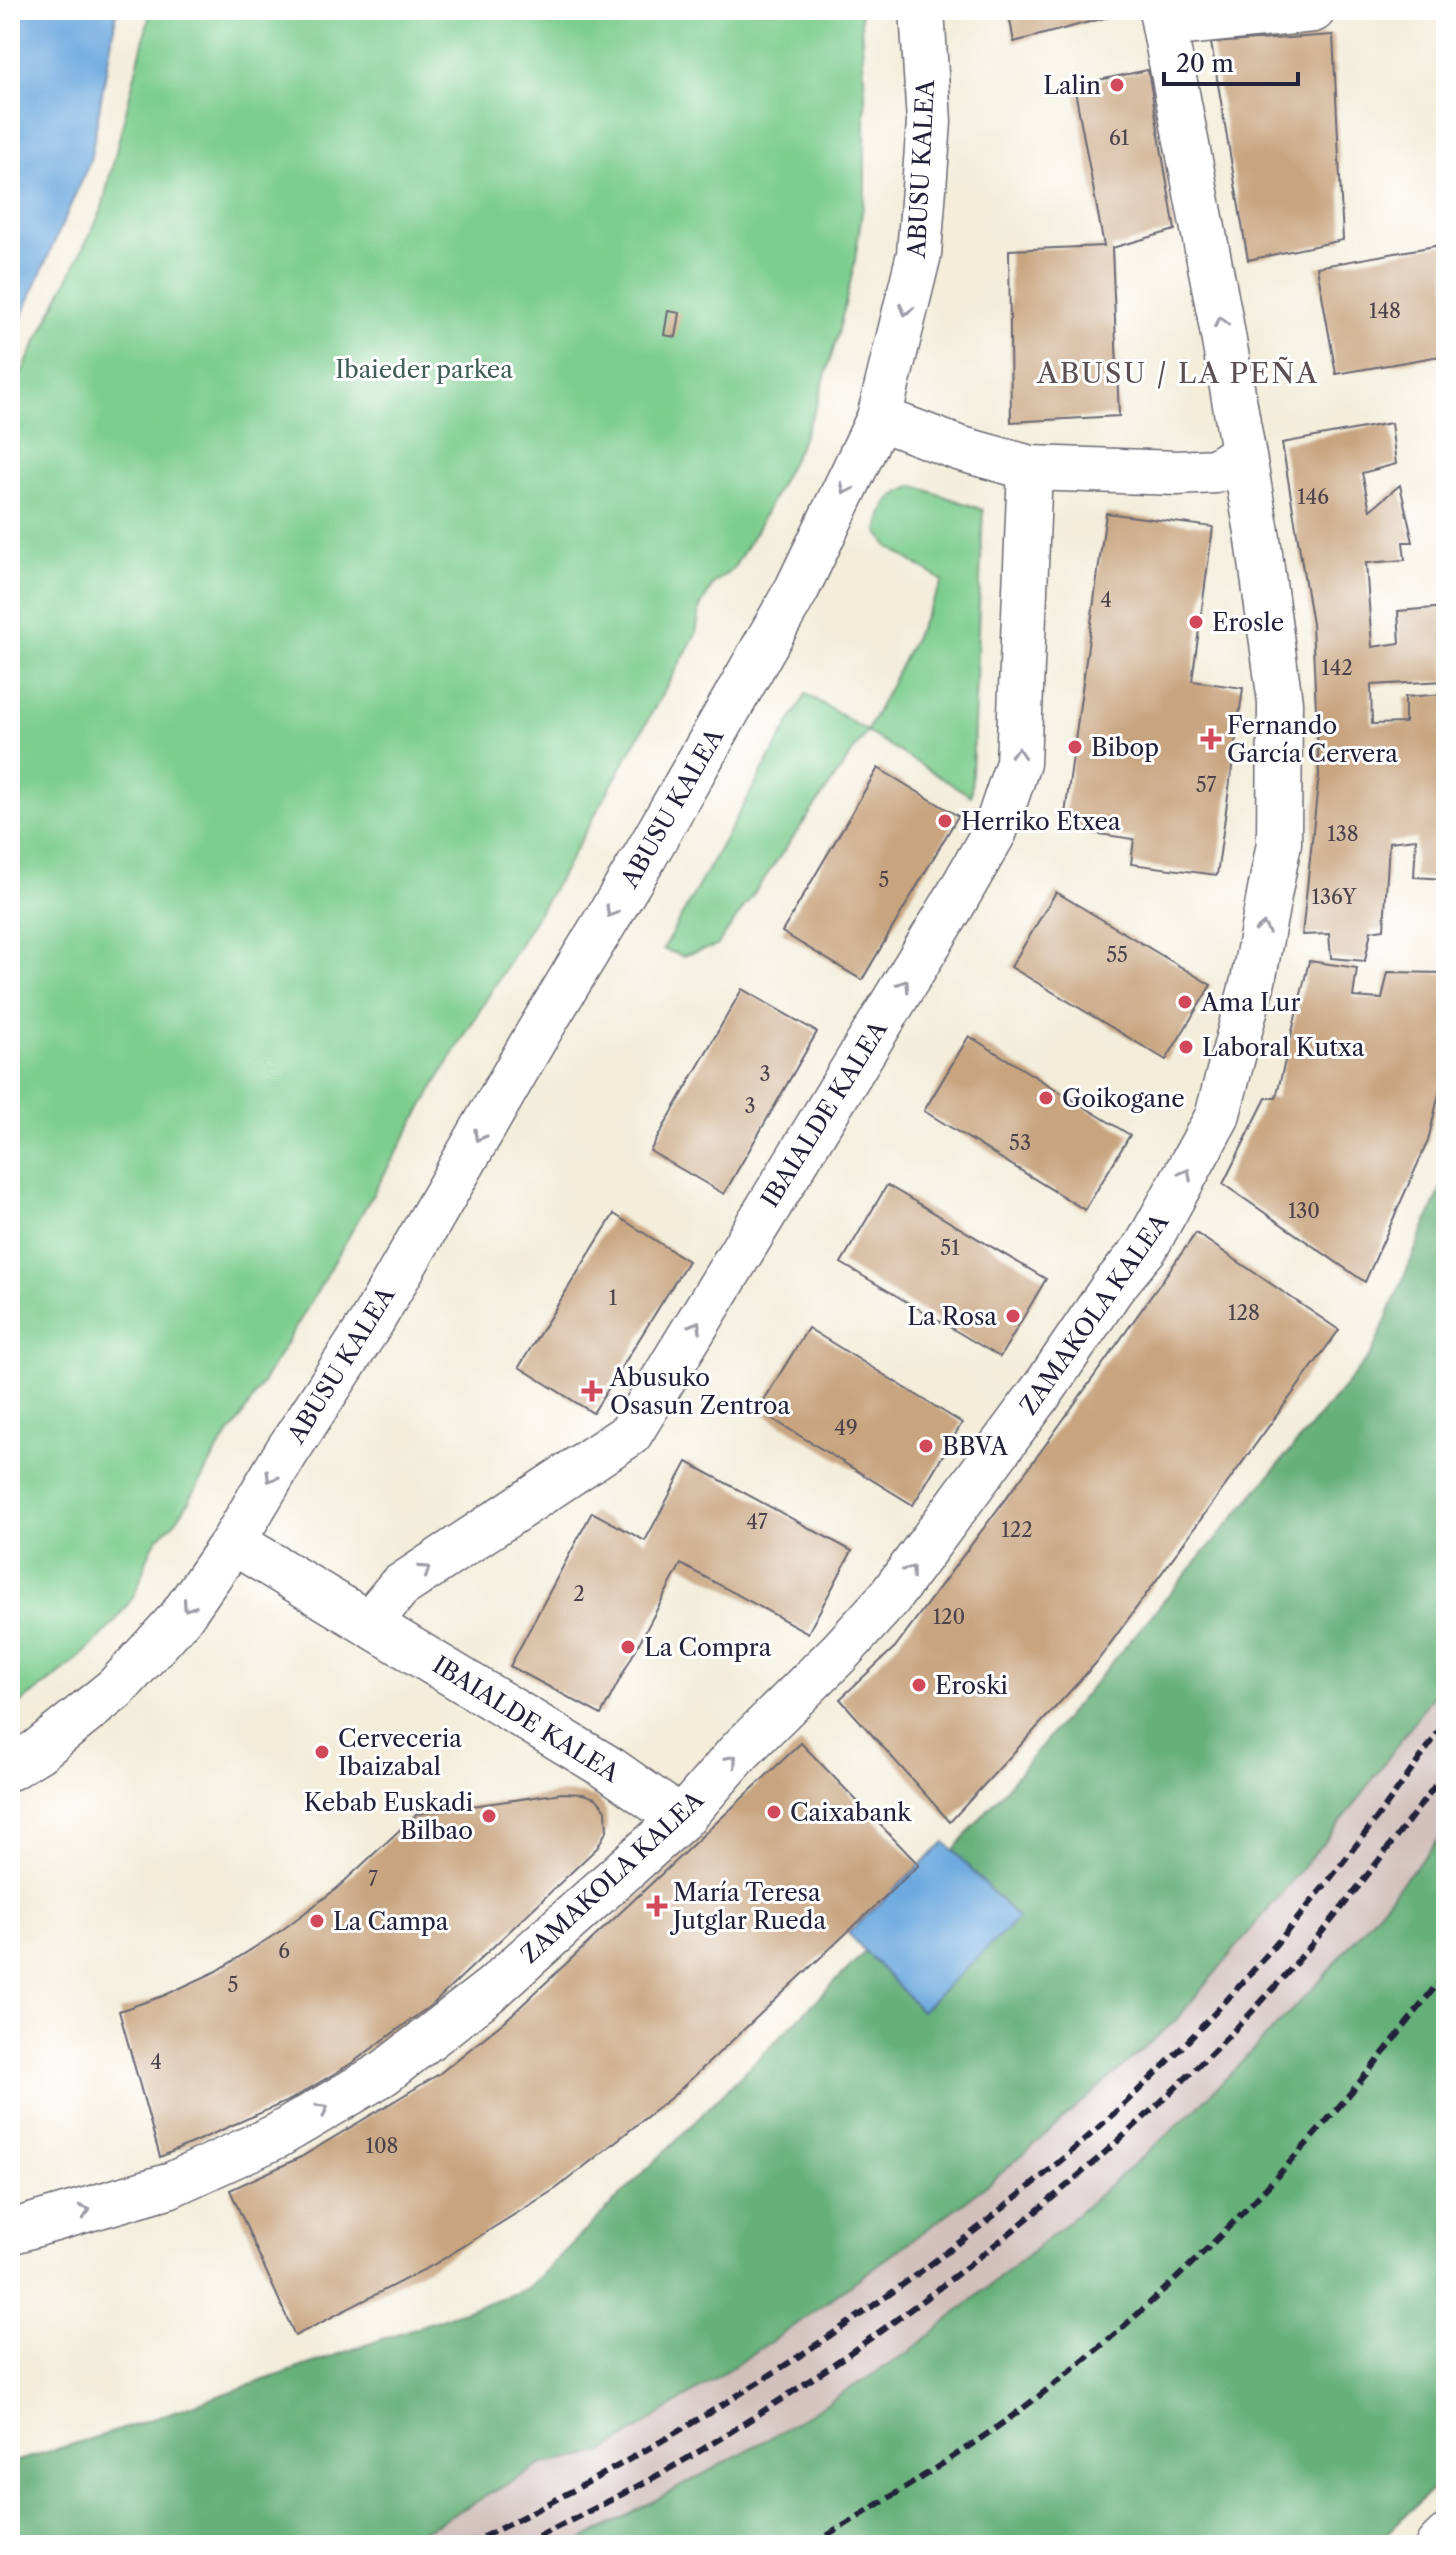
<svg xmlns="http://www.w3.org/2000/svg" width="1456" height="2555" font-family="'Libre Caslon Text',serif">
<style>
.industrial{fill:#d1c0bc}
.green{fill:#7dcd8e;stroke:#507864;stroke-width:2}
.forest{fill:#66b079;stroke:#44695a;stroke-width:2}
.water{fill:#6eaadf;stroke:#48668d;stroke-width:2}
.building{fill:#c8a47f}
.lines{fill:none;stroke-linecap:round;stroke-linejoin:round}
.minor-casing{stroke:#6b6973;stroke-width:47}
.motorway-casing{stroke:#6b6973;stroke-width:47}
.minor{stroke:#fff;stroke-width:44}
.motorway{stroke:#fff;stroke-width:44}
.rail{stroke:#22223b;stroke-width:6;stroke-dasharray:12 6;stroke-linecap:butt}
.oneway{stroke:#9c9ca7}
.poi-dot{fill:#d1495b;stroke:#fff;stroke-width:3}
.labels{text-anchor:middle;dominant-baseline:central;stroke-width:6;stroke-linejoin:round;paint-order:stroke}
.number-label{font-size:20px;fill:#4c424c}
.poi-label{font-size:24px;fill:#22223b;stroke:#fff;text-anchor:start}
.street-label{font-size:24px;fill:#22223b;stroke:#fff}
.park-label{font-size:24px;fill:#425e58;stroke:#fff}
.quarter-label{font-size:28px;letter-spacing:2px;fill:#5c5053;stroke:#fff}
</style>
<rect width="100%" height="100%" fill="#fff"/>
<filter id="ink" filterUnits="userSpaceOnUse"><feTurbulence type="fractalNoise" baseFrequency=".0125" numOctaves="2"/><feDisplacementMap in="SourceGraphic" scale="16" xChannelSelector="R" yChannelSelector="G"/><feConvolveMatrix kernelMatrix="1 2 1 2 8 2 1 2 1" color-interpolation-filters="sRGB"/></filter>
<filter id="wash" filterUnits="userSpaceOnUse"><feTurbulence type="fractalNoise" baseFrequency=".006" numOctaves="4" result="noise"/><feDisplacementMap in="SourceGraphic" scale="32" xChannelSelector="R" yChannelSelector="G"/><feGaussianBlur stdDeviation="1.8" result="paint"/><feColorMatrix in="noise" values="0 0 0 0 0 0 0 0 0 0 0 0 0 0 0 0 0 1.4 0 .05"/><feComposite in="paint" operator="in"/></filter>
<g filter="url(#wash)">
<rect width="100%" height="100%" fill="#f3edda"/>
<!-- industrial -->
<polygon class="industrial" points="1446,1677 1446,1830 1320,1981 1197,2108 1076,2215 909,2352 768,2439 573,2545 389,2545 438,2523 543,2464 602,2453 790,2329 990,2183 1176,2020 1353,1807"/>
<!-- green -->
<g class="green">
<path d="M151,10H860L865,93V192L854,266L838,334L816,407L798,449L756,531L733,569L714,583L700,607L696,634L564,870L438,1080L318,1290L237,1425C212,1452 200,1488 178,1518C173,1526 163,1531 157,1539C143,1558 144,1581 131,1600C100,1646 55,1679 10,1710V396L101,212Z"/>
<path d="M915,486L983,510L971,796L867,732L717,946L682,956L663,949L806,694L867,731L943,581L889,547L878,531C884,505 888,495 915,486Z"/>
</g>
<!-- forest -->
<g class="forest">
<polygon points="1446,1177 1446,1677 1353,1807 1176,2020 990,2183 790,2329 602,2453 543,2464 438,2523 389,2545 10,2545 10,2463 117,2431 527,2289 882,1935 1371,1355"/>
<polygon points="1446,1830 1446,2475 1375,2545 573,2545 768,2439 909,2352 1076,2215 1197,2108 1320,1981"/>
</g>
<!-- water -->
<g class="water">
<polygon points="10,10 117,10 90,161 10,343"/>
<polygon points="945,1842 1018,1919 921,2011 848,1933"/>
</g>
<g id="blocks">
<!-- building -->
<g class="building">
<polygon points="1008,10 1131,10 1131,11 1014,42"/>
<polygon points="1333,35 1343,240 1248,260 1211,43"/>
<polygon points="1148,70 1175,230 1112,248 1119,416 1011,422 1009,250 1104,246 1074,85"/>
<polygon points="1446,244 1446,355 1336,374 1317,267"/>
<polygon points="668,311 680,313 676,337 664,335"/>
<polygon points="1391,423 1396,464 1362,473 1370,510 1400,485 1413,542 1403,542 1405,560 1366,563 1372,647 1400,643 1398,611 1446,607 1446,681 1371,685 1372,724 1405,723 1405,697 1446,694 1446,879 1414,877 1416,839 1389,842 1384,929 1371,931 1365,961 1331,958 1329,934 1302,935 1319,774 1312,624 1282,443"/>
<polygon points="1106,513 1213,527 1192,681 1243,688 1217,875 1131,864 1134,839 1063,829"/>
<polygon points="878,768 958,816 862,980 782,932"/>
<polygon points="1056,892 1211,985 1166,1060 1011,967"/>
<polygon points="1309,961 1357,968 1353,997 1382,999 1388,972 1446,973 1446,1063 1428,1141 1365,1282 1223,1184 1266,1098 1276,1098"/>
<polygon points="742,989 817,1032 724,1194 650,1151"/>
<polygon points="969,1036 1130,1135 1085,1210 924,1111"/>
<polygon points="887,1185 1046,1279 1000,1357 841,1263"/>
<polygon points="614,1214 688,1261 593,1413 519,1367"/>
<polygon points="1196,1233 1339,1330 1096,1663 950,1822 840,1699 895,1647 1041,1451"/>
<polygon points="808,1328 962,1423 913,1505 758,1410"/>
<polygon points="687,1462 852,1551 808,1633 681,1564 601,1715 510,1666 592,1512 645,1541"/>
<polygon points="801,1743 919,1865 673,2096 557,2188 435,2264 295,2336 230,2190 301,2157 439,2074 505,2021"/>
<polygon points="562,1793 583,1794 596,1798 606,1810 607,1830 597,1848 434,2003 352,2063 290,2100 160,2157 119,2011 163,1996 217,1971 282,1930 336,1889 417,1814"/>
</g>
</g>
</g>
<g filter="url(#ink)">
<use href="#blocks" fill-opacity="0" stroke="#6b6973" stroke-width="2"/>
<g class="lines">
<defs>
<g id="minor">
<polyline points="1165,25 1313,10"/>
<polyline points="879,418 958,448 1030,468 1177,473 1216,471 1242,454"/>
<polyline points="233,1542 610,1769 681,1819"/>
<polyline points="369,1623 399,1587 630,1434 952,906 995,831 1018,763 1030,468"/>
<polyline points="10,1768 38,1751 116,1688 180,1618 233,1542 286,1453 371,1323 535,1038 644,858 797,589 879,418 919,254 929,122 922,10"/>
<polyline points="10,2232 168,2186 277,2136 384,2073 493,1988 681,1819 740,1751 840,1652 889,1598 1047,1384 1112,1288 1146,1247 1217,1117 1253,981 1279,843 1280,702 1257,532 1219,312 1161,10"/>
</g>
<polyline id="motorway" points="1438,2545 1446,2537"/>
</defs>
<!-- minor casing -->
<use href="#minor" class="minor-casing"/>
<!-- motorway casing -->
<use href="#motorway" class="motorway-casing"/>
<!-- minor -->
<use href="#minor" class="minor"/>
<!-- motorway -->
<use href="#motorway" class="motorway"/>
<!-- rail -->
<g class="rail">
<path d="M467,2545C682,2439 884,2312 1066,2156C1212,2031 1338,1879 1446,1721"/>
<path d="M522,2545C587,2512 654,2480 716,2441C906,2323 1090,2179 1246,2018C1319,1942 1383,1855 1446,1771"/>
<path d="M812,2545C879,2504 947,2463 1011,2417C1175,2297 1325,2135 1446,1972"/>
</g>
</g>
<!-- one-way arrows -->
<defs><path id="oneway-chevron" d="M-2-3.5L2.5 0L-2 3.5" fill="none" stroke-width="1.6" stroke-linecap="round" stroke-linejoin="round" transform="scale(2)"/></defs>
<g class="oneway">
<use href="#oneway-chevron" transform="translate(906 310) rotate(104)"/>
<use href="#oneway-chevron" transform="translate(1221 322) rotate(-99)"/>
<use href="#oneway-chevron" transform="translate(846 489) rotate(115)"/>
<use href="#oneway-chevron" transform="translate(1018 753) rotate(-85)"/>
<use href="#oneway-chevron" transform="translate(611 912) rotate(121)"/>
<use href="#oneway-chevron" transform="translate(1263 928) rotate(-80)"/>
<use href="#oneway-chevron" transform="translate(904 985) rotate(-58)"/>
<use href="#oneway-chevron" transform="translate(479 1136) rotate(120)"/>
<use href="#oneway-chevron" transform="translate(1186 1174) rotate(-61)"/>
<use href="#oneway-chevron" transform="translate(696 1326) rotate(-60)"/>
<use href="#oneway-chevron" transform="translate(271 1477) rotate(121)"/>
<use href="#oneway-chevron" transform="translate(425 1570) rotate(-34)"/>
<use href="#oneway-chevron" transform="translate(910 1571) rotate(-53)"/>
<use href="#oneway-chevron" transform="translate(188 1606) rotate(125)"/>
<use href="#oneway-chevron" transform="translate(732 1760) rotate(-49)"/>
<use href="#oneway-chevron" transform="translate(323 2109) rotate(-31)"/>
<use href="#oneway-chevron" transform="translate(85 2211) rotate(-17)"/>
</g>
</g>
<!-- markers -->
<g class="poi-dot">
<circle cx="1117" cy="85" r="8"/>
<circle cx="1196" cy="622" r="8"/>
<path d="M1207 727h8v8h8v8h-8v8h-8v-8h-8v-8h8z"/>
<circle cx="1075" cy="747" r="8"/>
<circle cx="945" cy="821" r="8"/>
<circle cx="1185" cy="1002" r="8"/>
<circle cx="1186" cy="1047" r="8"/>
<circle cx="1046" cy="1098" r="8"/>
<circle cx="1013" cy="1316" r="8"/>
<path d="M588 1379h8v8h8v8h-8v8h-8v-8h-8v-8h8z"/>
<circle cx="926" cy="1446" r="8"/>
<circle cx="628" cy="1647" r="8"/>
<circle cx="919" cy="1685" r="8"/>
<circle cx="322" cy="1752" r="8"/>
<circle cx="774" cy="1812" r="8"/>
<circle cx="489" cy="1816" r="8"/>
<path d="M653 1894h8v8h8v8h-8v8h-8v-8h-8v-8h8z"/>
<circle cx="317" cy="1921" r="8"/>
</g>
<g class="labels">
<!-- number labels -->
<g class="number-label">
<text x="1119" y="138">61</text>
<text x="1385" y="311">148</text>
<text x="1313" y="497">146</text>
<text x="1106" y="600">4</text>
<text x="1337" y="668">142</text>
<text x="1206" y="785">57</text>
<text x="1343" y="834">138</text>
<text x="884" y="880">5</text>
<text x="1334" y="897">136Y</text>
<text x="1117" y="955">55</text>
<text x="765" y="1074">3</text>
<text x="750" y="1106">3</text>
<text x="1020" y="1143">53</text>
<text x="1304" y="1211">130</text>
<text x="950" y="1248">51</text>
<text x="613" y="1298">1</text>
<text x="1244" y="1313">128</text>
<text x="846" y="1428">49</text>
<text x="757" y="1522">47</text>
<text x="1017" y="1530">122</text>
<text x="579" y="1594">2</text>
<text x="949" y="1617">120</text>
<text x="373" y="1879">7</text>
<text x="284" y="1951">6</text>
<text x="233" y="1985">5</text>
<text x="156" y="2062">4</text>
<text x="382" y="2146">108</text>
</g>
<!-- poi labels -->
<g class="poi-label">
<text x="1101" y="85" text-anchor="end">Lalin</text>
<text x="1212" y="622">Erosle</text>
<text x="1227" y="725">Fernando<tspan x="1227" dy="28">García Cervera</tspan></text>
<text x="1091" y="747">Bibop</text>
<text x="961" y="821">Herriko Etxea</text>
<text x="1201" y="1002">Ama Lur</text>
<text x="1202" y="1047">Laboral Kutxa</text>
<text x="1062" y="1098">Goikogane</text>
<text x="997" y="1316" text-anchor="end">La Rosa</text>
<text x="610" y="1377">Abusuko<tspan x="610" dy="28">Osasun Zentroa</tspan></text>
<text x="942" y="1446">BBVA</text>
<text x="644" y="1647">La Compra</text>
<text x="935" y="1685">Eroski</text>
<text x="338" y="1738">Cerveceria<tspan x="338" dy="28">Ibaizabal</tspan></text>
<text x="473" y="1802" text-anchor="end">Kebab Euskadi<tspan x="473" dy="28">Bilbao</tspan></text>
<text x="790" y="1812">Caixabank</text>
<text x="673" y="1892">María Teresa<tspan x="673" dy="28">Jutglar Rueda</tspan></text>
<text x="333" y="1921">La Campa</text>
</g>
<!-- street labels -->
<g class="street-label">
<text transform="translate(921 169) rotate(-87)">ABUSU KALEA</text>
<text transform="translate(672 808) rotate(-60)">ABUSU KALEA</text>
<text transform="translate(824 1114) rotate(-58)">IBAIALDE KALEA</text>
<text transform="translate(1094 1314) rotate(-55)">ZAMAKOLA KALEA</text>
<text transform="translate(341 1365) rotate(-58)">ABUSU KALEA</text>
<text transform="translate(526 1719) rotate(32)">IBAIALDE KALEA</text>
<text transform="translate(612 1877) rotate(-43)">ZAMAKOLA KALEA</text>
</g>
<!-- park labels -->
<g class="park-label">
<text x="424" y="369">Ibaieder parkea</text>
</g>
<!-- quarter labels -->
<g class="quarter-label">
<text x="1178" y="373">ABUSU / LA PEÑA</text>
</g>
</g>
<!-- margin -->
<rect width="1456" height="2555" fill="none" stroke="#fff" stroke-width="40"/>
<!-- scale -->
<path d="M1164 72v12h134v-12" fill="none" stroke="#22223b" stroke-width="4"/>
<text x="1176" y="72" font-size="24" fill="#22223b" stroke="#ffffff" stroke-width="6" paint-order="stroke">20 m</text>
</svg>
